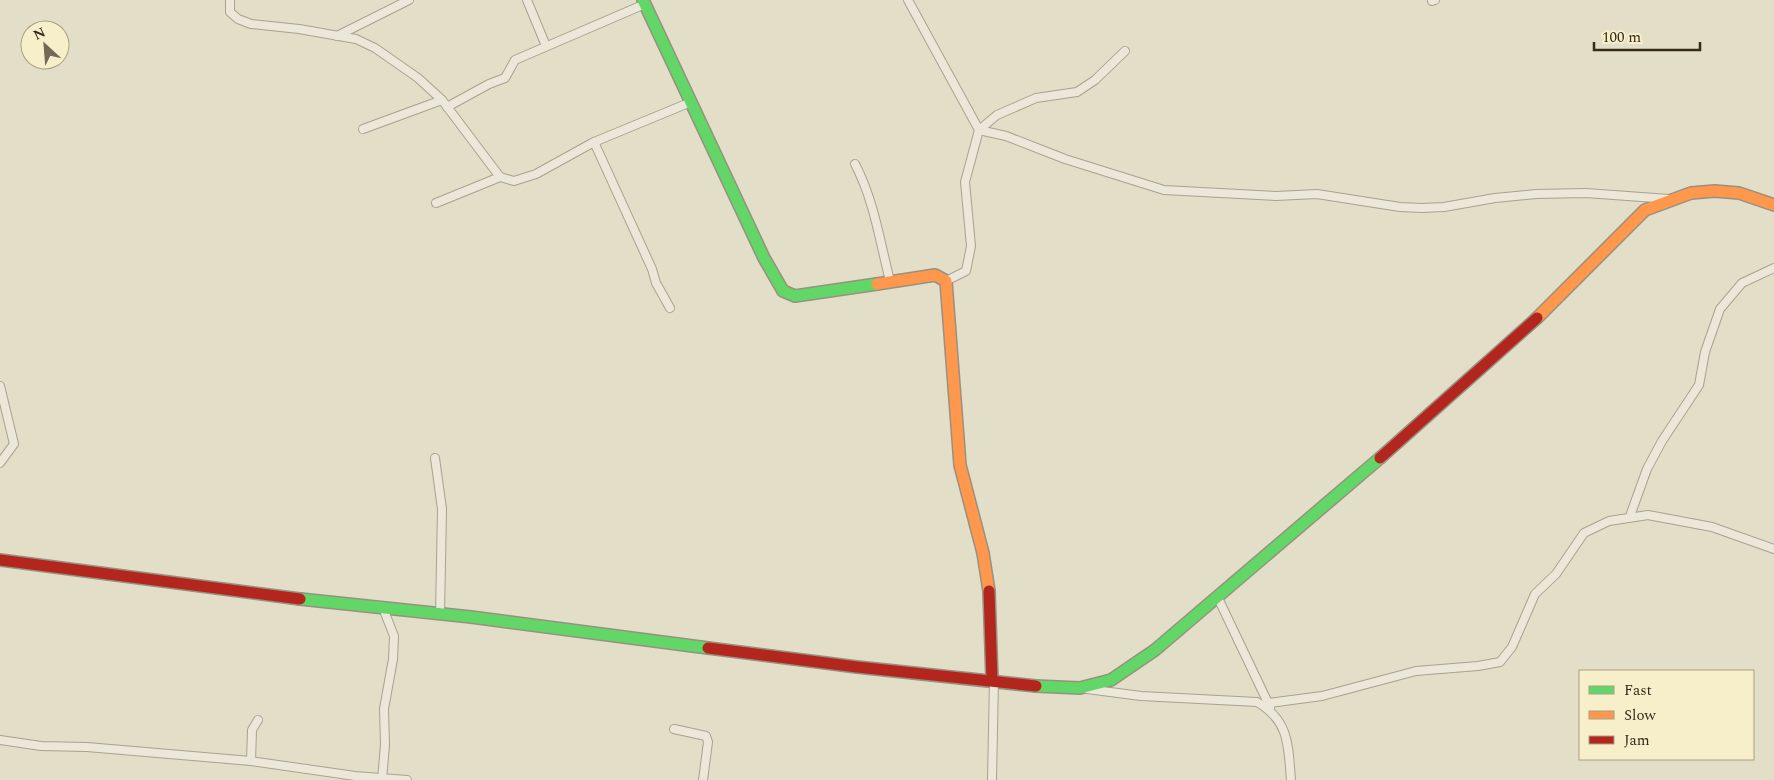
<svg xmlns="http://www.w3.org/2000/svg" width="1774" height="780" font-family="Spectral,serif">
<style>
.lines{fill:none;stroke-linecap:round;stroke-linejoin:round}
.street-casing{stroke:#a7a291;stroke-width:10}
.fast-casing{stroke:#979181;stroke-width:14}
.slow-casing{stroke:#979181;stroke-width:14}
.jam-casing{stroke:#979181;stroke-width:14}
.street{stroke:#ebe7d9;stroke-width:8}
.fast{stroke:#63d668;stroke-width:11}
.slow{stroke:#ff974d;stroke-width:11}
.jam{stroke:#b3261e;stroke-width:11}
</style>
<rect width="100%" height="100%" fill="#e3dec7"/>
<g class="lines">
<defs>
<g id="street">
<polyline points="230,0 230,12 238,19 251,24 299,29 356,39 375,48 418,78 442,100 500,177 514,181 536,174 594,142 691,102"/>
<polyline points="527,0 546,46"/>
<polyline points="908,0 979,130 1006,136 1065,159 1164,190 1276,196 1317,194 1400,207 1422,208 1444,207 1495,198 1536,194 1586,193 1669,199"/>
<polyline points="1432,1 1435,0"/>
<polyline points="337,36 409,0"/>
<polyline points="447,107 489,84 505,78 515,60 645,4"/>
<polyline points="363,129 442,100"/>
<polyline points="594,142 652,269 656,283 670,308"/>
<path d="M855,164C874,200 880,242 890,281"/>
<polyline points="436,203 500,177"/>
<polyline points="946,281 966,271 971,246 965,182 979,130 997,115 1036,98 1077,92 1095,80 1125,51"/>
<polyline points="0,386 14,444 0,463"/>
<polyline points="435,458 442,509 440,614"/>
<polyline points="1630,516 1647,469 1662,441 1699,385 1705,352 1720,309 1742,283 1774,268"/>
<polyline points="1218,598 1270,707"/>
<path d="M1087,689L1141,696L1257,702C1290,721 1288,746 1291,780"/>
<polyline points="1269,703 1322,696 1416,671 1478,666 1500,662 1512,647 1535,594 1556,574 1584,533 1609,521 1648,515 1712,527 1774,549"/>
<polyline points="674,729 706,736 708,742 703,780"/>
<polyline points="0,740 41,746 87,747 251,761 355,776 407,780"/>
<polyline points="251,761 252,730 258,720"/>
<polyline points="382,780 385,745 384,709 393,659 394,636 383,608"/>
<polyline points="992,780 994,680"/>
</g>
<g id="fast">
<polyline points="643,0 764,258 783,291 795,296 877,284"/>
<polyline points="300,599 471,617 708,648"/>
<polyline points="1036,686 1080,688 1111,680 1155,650 1380,458"/>
</g>
<g id="slow">
<polyline points="877,284 935,275 946,281 960,465 983,553 989,591"/>
<polyline points="1537,318 1645,210 1691,193 1715,191 1739,193 1774,205"/>
</g>
<g id="jam">
<polyline points="1380,458 1537,318"/>
<polyline points="0,560 300,599"/>
<polyline points="989,591 992,680"/>
<polyline points="708,648 857,667 1036,686"/>
</g>
</defs>
<!-- street casing -->
<use href="#street" class="street-casing"/>
<!-- fast casing -->
<use href="#fast" class="fast-casing"/>
<!-- slow casing -->
<use href="#slow" class="slow-casing"/>
<!-- jam casing -->
<use href="#jam" class="jam-casing"/>
<!-- street -->
<use href="#street" class="street"/>
<!-- fast -->
<use href="#fast" class="fast"/>
<!-- slow -->
<use href="#slow" class="slow"/>
<!-- jam -->
<use href="#jam" class="jam"/>
</g>
<!-- legend -->
<rect x="1579" y="670" width="175" height="90" fill="#f7eeca" stroke="#a9a084"/>
<rect x="1589" y="686" width="25" height="8" fill="#63d668" stroke="#a9a084"/>
<text x="1624" y="695" font-size="15" fill="#352a1a">Fast</text>
<rect x="1589" y="711" width="25" height="8" fill="#ff974d" stroke="#a9a084"/>
<text x="1624" y="720" font-size="15" fill="#352a1a">Slow</text>
<rect x="1589" y="736" width="25" height="8" fill="#b3261e" stroke="#a9a084"/>
<text x="1624" y="745" font-size="15" fill="#352a1a">Jam</text>
<!-- north arrow -->
<g transform="translate(45 45) rotate(334)"><circle r="24" fill="#f7eeca" stroke="#a9a084"/>
<path d="M0-4L9 19L0 12L-9 19Z" fill="#726957"/>
<text y="-8" font-size="14" font-weight="bold" text-anchor="middle" fill="#352a1a">N</text>
</g>
<!-- scale -->
<path d="M1594 42v8h106v-8" fill="none" stroke="#352a1a" stroke-width="2.5"/>
<text x="1602" y="42" font-size="15" fill="#352a1a" stroke="#f7eeca" stroke-width="4" paint-order="stroke">100 m</text>
</svg>
